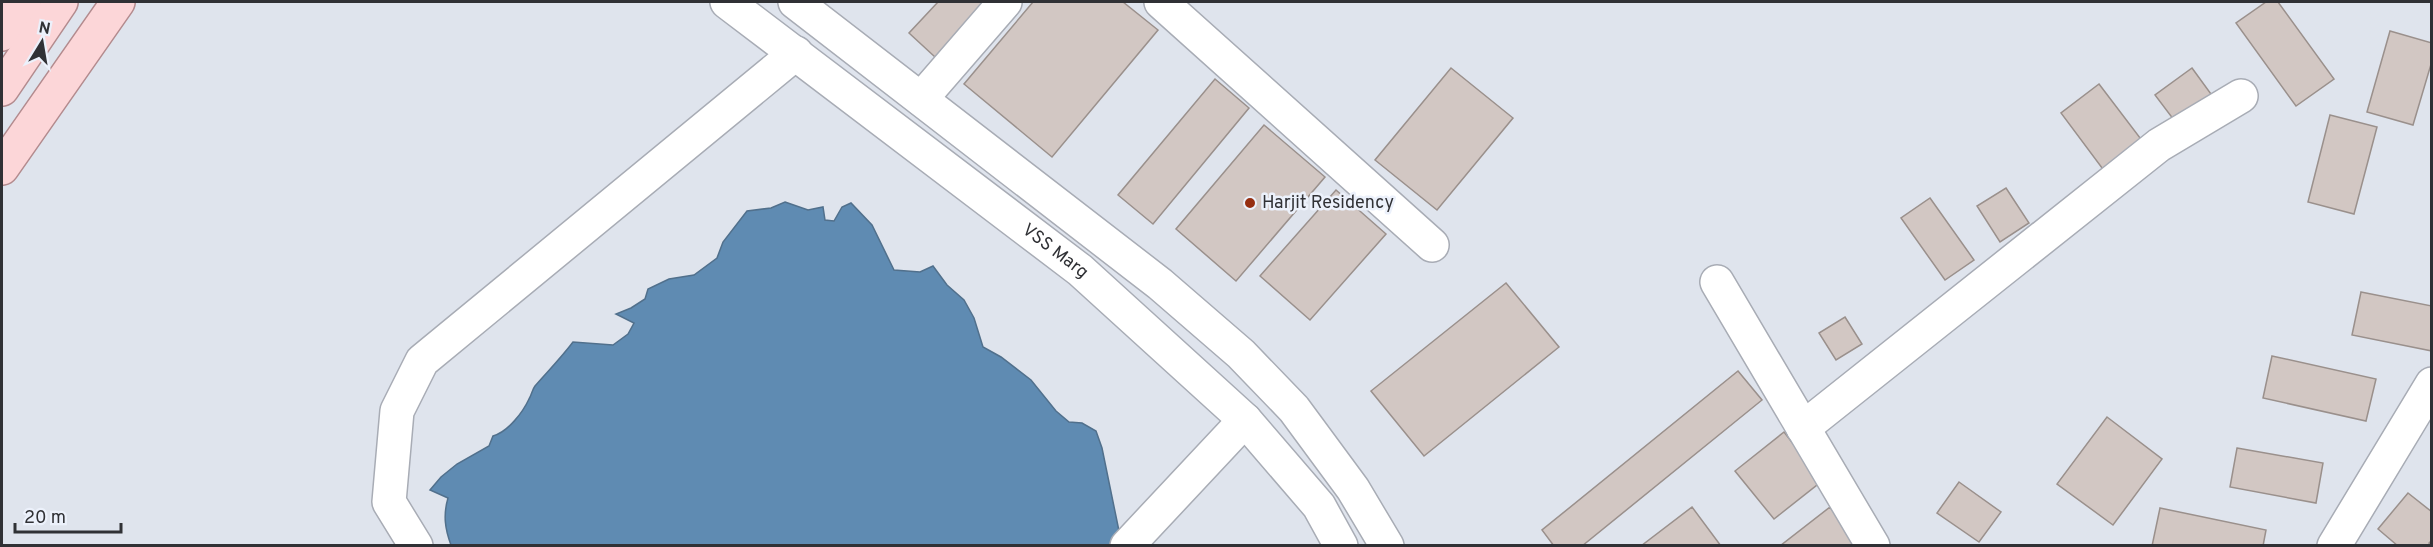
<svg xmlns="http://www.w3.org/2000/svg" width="2433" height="547" font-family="Overpass,sans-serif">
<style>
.water{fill:#5f8bb2;stroke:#51708c;stroke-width:1.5}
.building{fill:#d2c7c3;stroke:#9a908c;stroke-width:1.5}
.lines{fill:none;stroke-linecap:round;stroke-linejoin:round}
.minor-casing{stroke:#a8acb5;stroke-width:36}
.secondary-casing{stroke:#a8acb5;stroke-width:36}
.primary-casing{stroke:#b38b8e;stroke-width:36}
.minor{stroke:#fff;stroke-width:33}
.secondary{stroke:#fff;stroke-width:33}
.primary{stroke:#fcd6d8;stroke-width:33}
.poi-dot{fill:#962e10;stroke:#ecf1fb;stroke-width:2}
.labels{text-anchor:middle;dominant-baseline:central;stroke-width:5;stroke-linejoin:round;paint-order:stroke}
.poi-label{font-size:18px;fill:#303135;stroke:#ecf1fb;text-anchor:start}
.street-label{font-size:18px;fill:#303135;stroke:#ecf1fb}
</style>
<rect width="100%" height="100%" fill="#dfe4ed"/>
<!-- water -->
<path class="water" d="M785,202L808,210L823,207L825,220L834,221L842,207L851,203L872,225L894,270L920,272L933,266L947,285L964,300L974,318L983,347L1001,357L1031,380L1056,411L1069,422L1082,423L1096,431L1102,448L1119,531L1111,546L451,545C445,529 443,515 448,498L430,490L441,477L457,464L489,446L493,436C508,432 523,412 529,399C532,394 532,390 535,386C548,371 561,358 573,342L613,345L628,334L634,323L616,314L631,308L645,299L648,289L669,279L694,275L717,258L723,242L747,211L771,208Z"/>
<!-- building -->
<g class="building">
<polygon points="938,2 987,2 935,57 909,33"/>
<polygon points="1033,2 1123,2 1158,30 1052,157 964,84"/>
<polygon points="2266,2 2278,2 2334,79 2296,106 2236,23"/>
<polygon points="2390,31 2432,43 2432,61 2413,125 2367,112"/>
<polygon points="1451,68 1513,118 1437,210 1375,160"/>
<polygon points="2192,68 2219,105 2183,132 2155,95"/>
<polygon points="1215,79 1249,108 1153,224 1118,195"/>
<polygon points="2099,84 2150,151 2111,180 2061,113"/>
<polygon points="2330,115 2377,127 2354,214 2308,202"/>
<polygon points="1264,125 1325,177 1236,281 1176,229"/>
<polygon points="2006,188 2029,223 2000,242 1977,206"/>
<polygon points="1336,190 1386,234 1310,320 1260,276"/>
<polygon points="1930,198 1974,260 1945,280 1901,218"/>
<polygon points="1506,283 1559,347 1424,456 1371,391"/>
<polygon points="2361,292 2432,306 2432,351 2352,335"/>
<polygon points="1845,317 1862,344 1836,360 1819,333"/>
<polygon points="2272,356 2376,379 2366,421 2263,398"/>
<polygon points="1738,371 1762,400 1582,546 1554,546 1542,530"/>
<polygon points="2107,417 2162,459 2113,525 2057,484"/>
<polygon points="1784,432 1822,481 1774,519 1735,471"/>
<polygon points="2237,448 2323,463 2316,503 2230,487"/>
<polygon points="1959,482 2001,512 1979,542 1937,513"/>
<polygon points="2408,493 2432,512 2432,540 2429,543 2431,546 2398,546 2378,529"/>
<polygon points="1692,507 1721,546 1641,546"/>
<polygon points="1830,507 1859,546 1780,546"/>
<polygon points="2160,508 2266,530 2263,546 2152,546"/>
</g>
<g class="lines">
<defs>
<g id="minor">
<polyline points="1161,2 1432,245"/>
<polyline points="921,99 1005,2"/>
<polyline points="1717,282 1873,546"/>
<polyline points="1803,428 2159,145 2241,96"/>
<polyline points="416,546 389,502 397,411 422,361 796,53"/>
<polyline points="1127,546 1245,420"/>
<polyline points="2334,546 2432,384"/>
</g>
<g id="secondary">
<path id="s1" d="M727,2L1080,270L1245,420L1319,506L1341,546"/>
<polyline points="795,2 1160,284 1241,354 1294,409 1353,489 1387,546"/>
</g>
<g id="primary">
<polyline points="2,34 24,2"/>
<polyline points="2,89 61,2"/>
<polyline points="2,168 118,2"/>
</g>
</defs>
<!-- minor casing -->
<use href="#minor" class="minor-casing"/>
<!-- secondary casing -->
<use href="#secondary" class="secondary-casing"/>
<!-- primary casing -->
<use href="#primary" class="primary-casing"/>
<!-- minor -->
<use href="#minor" class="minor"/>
<!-- secondary -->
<use href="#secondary" class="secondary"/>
<!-- primary -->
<use href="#primary" class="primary"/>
</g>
<!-- markers -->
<circle class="poi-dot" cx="1250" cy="203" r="6"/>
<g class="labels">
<!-- poi labels -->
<g class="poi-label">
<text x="1262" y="203">Harjit Residency</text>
</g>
<!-- street labels -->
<g class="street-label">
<text stroke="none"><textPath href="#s1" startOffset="412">VSS Marg</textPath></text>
</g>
</g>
<!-- border -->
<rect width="2433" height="547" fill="none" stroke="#303135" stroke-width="6"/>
<!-- north arrow -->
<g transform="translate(42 42) rotate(11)" stroke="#ecf1fb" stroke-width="4.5" paint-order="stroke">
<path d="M0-4.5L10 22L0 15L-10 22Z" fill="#303135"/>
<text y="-9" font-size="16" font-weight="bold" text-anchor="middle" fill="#303135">N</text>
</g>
<!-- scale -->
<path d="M15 523v9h106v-9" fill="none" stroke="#303135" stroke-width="3"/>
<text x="24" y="523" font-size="18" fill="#303135" stroke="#ecf1fb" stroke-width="4.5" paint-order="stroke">20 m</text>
</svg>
